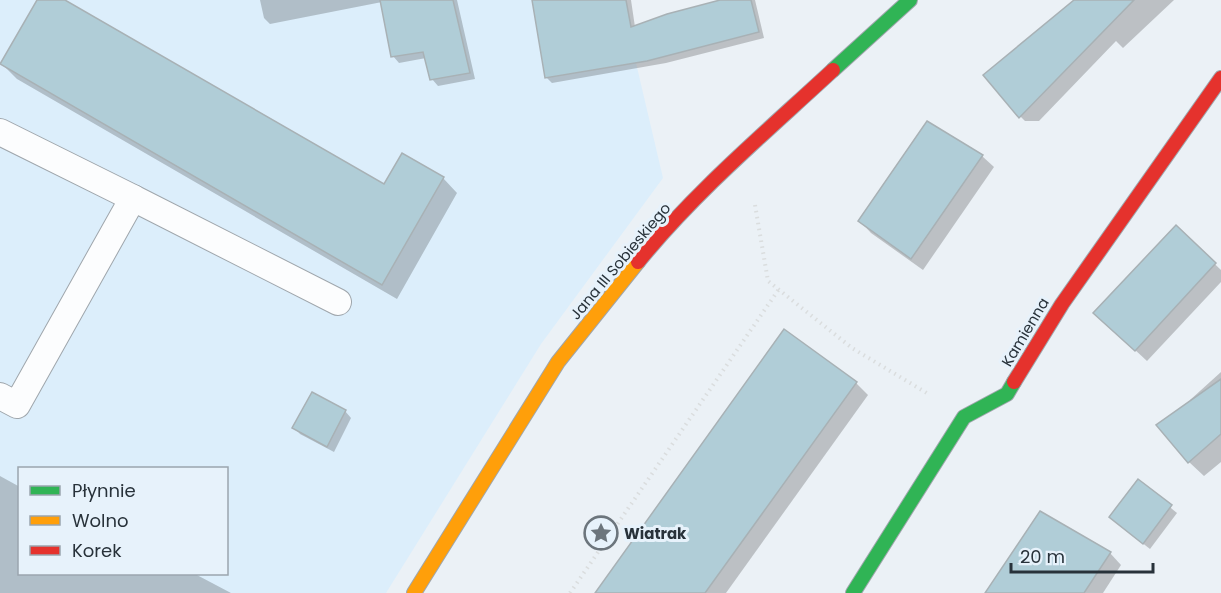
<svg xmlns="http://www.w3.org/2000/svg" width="1221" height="593" font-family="Poppins,sans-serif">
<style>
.built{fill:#dceefb;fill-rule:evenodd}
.shadow{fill:#0003}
.building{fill:#b0cdd7;stroke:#a8b1b5;stroke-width:1.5}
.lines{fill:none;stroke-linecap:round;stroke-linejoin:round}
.lane-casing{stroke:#9fa6ac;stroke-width:28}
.fast-casing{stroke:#9fa6ac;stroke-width:16}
.slow-casing{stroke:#9fa6ac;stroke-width:16}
.jam-casing{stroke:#9fa6ac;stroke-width:16}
.path{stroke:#daddde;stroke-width:4;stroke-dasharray:1.5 4.5;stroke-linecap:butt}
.lane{stroke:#fcfdfe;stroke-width:26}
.fast{stroke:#30b455;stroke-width:14}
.slow{stroke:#ff9f0a;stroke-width:14}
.jam{stroke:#e5322d;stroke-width:14}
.labels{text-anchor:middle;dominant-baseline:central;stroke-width:6;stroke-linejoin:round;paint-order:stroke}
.street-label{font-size:15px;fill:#28323a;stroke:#e7f2fb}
.poi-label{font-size:15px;font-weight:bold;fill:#28323a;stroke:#e7f2fb;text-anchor:start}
</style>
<rect width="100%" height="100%" fill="#ebf1f6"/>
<!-- built -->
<path class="built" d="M0,0H626L636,63L663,178L541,344L386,593H0ZM20,468H226V574H20Z"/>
<!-- shadow -->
<g class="shadow">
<polygon points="39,0 62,0 384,186 443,178 457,193 397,299 17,79 2,64"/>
<polygon points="260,0 457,0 475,79 438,86 432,79 426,58 399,63 393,56 382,2 270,24 264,18"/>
<polygon points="533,0 631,0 635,27 725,0 755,0 764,38 666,63 552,83 546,77"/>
<polygon points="1073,0 1174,0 1123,48 1116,41 1039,121 1025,121 1013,109 1075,1"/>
<polygon points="982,156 994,167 923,270 871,233 860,221"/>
<polygon points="1176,227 1221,270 1221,282 1147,361 1107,324"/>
<polygon points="1221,372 1221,462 1204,476 1189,462 1192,402 1190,400"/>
<polygon points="856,383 868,395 726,593 597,593"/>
<polygon points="345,411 351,418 334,452 300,434 294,427"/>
<polygon points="0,476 20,487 20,574 195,574 231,593 0,593"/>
<polygon points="1138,481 1177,513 1150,549 1117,523"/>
<polygon points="1110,553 1121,565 1103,593 987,593"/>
</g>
<!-- building -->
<g class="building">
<polygon points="37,0 65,0 384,184 402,153 444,177 382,285 0,64"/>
<polygon points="380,0 453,0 470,73 430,80 423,52 391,57"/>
<polygon points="532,0 626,0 631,27 667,14 720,0 751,0 759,32 647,61 545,78"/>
<polygon points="1074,0 1134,0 1019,118 983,75"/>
<polygon points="927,121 983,155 911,259 858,221"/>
<polygon points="1176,225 1216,263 1135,351 1093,313"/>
<polygon points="784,329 857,382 705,593 595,593"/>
<polygon points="1221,379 1221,434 1188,463 1156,425"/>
<polygon points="312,392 346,410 327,447 292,428"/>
<polygon points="1138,479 1172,505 1143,544 1109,517"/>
<polygon points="1040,511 1111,552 1084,593 985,593"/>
</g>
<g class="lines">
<defs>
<g id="lane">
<polyline points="0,132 133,198 17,405 0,396"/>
<polyline points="133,198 338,302"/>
</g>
<g id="fast">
<polyline points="833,70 910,0"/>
<polyline points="853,593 964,417 1007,394 1014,382"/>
</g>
<polyline id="slow" points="414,593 558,362 638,262"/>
<g id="jam">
<path d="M638,262C696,191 766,132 833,70"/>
<polyline points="1014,382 1062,304 1221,78"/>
</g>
</defs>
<!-- lane casing -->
<use href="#lane" class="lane-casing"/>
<!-- fast casing -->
<use href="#fast" class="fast-casing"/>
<!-- slow casing -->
<use href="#slow" class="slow-casing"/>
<!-- jam casing -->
<use href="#jam" class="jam-casing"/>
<!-- path -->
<g class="path">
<polyline points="755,205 768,281 852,348 930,395"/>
<polyline points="570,593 779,289"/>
</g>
<!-- lane -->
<use href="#lane" class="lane"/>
<!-- fast -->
<use href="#fast" class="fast"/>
<!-- slow -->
<use href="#slow" class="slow"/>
<!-- jam -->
<use href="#jam" class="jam"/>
</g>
<!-- icons -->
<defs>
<symbol id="sight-ring" viewBox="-11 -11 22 22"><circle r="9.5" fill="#e7f2fb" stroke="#6c757c" stroke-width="1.5"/><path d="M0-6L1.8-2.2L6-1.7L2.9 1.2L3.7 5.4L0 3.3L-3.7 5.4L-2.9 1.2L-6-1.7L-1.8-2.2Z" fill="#6c757c"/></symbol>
</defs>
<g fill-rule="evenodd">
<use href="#sight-ring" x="582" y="514" width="38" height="38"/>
</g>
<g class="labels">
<!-- street labels -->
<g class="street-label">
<text transform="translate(620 261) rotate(-50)">Jana III Sobieskiego</text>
<text transform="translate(1025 332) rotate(-59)">Kamienna</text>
</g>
<!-- poi labels -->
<g class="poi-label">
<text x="624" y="533">Wiatrak</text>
</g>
</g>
<!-- legend -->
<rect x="18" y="467" width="210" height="108" fill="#e7f2fb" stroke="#9ba5ae" stroke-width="1.5"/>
<rect x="30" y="486" width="30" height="9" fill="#30b455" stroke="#9ba5ae" stroke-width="1.5"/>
<text x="72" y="497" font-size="18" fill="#28323a">Płynnie</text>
<rect x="30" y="516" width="30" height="9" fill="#ff9f0a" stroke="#9ba5ae" stroke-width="1.5"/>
<text x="72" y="527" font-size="18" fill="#28323a">Wolno</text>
<rect x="30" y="546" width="30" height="9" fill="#e5322d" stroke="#9ba5ae" stroke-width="1.5"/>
<text x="72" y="557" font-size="18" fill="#28323a">Korek</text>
<!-- scale -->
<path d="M1011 563v9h142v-9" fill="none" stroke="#28323a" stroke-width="3"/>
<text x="1020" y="563" font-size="18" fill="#28323a" stroke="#e7f2fb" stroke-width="4.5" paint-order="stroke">20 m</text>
</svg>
